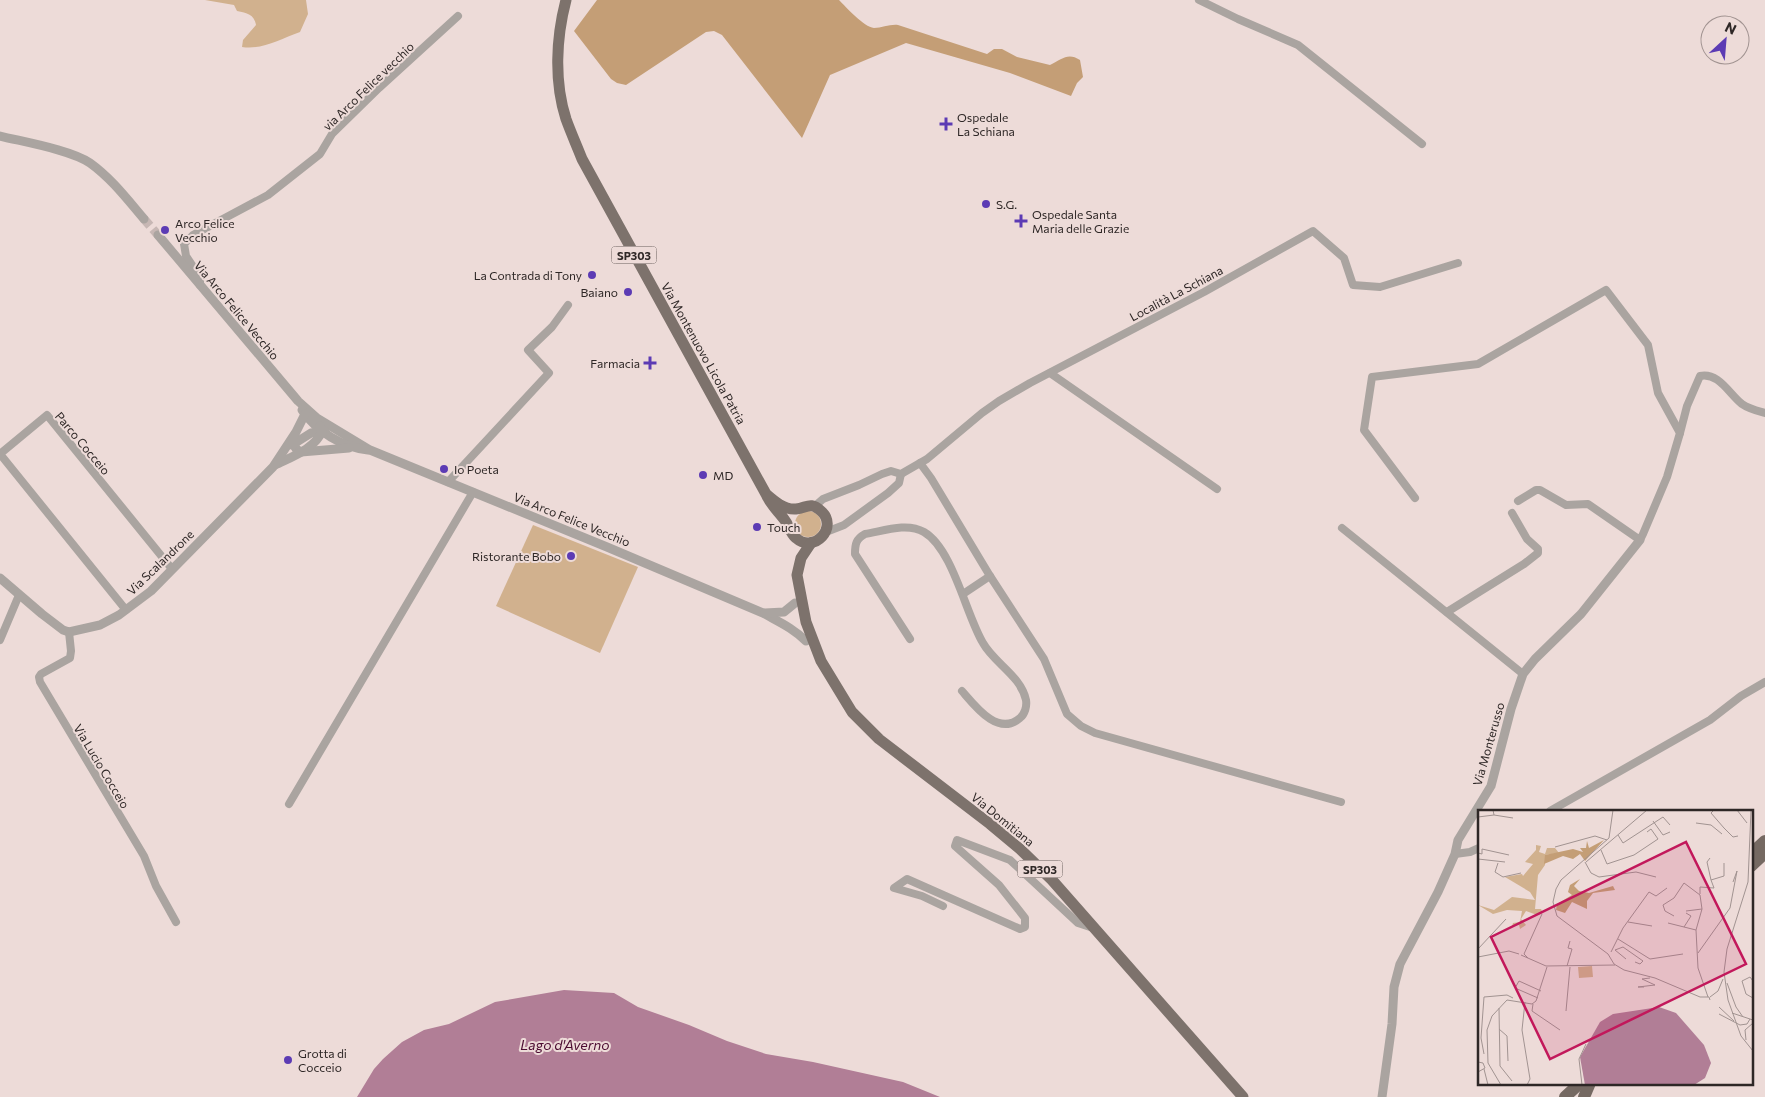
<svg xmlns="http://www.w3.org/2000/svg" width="1765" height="1097" font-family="Commissioner,sans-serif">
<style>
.green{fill:#d1b18e}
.forest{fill:#c49e76}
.water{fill:#b17e96}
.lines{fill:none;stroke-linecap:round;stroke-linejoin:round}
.tertiary-tunnel{stroke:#c7b7b4;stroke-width:9;stroke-dasharray:9 4.5;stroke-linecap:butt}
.minor{stroke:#aaa4a0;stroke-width:8}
.tertiary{stroke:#aaa4a0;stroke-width:9}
.primary{stroke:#7d726c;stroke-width:11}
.trunk{stroke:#756962;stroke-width:12}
.poi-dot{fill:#5c3bb4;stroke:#eddbd8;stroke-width:2}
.labels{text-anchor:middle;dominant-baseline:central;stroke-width:4;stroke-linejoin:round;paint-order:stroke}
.shield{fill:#eddbd8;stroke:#675d5b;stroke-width:1}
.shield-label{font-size:11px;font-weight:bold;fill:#2e2726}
.street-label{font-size:12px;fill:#2e2726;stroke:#eddbd8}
.poi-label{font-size:12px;fill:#2e2726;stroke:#eddbd8;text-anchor:start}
.water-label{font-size:14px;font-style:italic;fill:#4b0c31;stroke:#eddbd8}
.inset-road{fill:none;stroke:#a19391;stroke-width:1}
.view{fill:#c2185b;fill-opacity:0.15;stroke:#c2185b;stroke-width:2.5}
.inset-edge{fill:none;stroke:#2e2726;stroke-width:2.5}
</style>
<rect width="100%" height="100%" fill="#eddbd8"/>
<!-- green -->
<g class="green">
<path d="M205,0H306L308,14L300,32C280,39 263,50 242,47L243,40L256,25C254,14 247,13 237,11L234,5Z"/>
<circle cx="808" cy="524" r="13"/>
<polygon points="533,525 638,567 600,653 496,606"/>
</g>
<!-- forest -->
<path class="forest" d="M597,0H839C846,7 864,27 874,28C882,28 890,24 898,25L987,54L994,49H1002L1017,57L1050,65C1062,59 1068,52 1080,60L1083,77L1077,83L1071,96L1010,73L906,43L830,75L802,138L722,35L714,31L706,32L626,85L617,83L611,79L574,31Z"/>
<!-- water -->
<polygon class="water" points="564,990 614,993 638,1007 689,1025 727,1041 766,1054 813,1062 903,1082 940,1097 357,1097 374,1069 383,1059 402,1042 424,1030 449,1024 495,1002"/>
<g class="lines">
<!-- tertiary-tunnel -->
<polyline class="tertiary-tunnel" points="144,219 158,235"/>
<!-- minor -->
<g class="minor">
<polyline points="1199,0 1238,19 1298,45 1422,144"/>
<polyline points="200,285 200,277 186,256 184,244 193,235 268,195 320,154 332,134 379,88 458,16"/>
<polyline points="1050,373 1217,489"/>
<path d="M1680,433L1687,406L1700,376C1719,372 1729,394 1742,404C1749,409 1758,411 1765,413"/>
<polyline points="920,463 931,478 990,576 1044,659 1067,714 1081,726 1095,733 1341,802"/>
<polyline points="448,482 549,373 528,350 552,327 568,305"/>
<polyline points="1415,498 1364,430 1372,377 1478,364 1606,290 1648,345 1658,393 1680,433 1667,477 1643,534 1640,540 1588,504 1566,505 1540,490 1536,490 1518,501"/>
<polyline points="815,506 823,499 859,485 882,474 891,471 901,474 927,459 982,413 999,401 1030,383 1204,292 1313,231 1344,258 1353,285 1380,287 1458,263"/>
<polyline points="1342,528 1523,674"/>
<polyline points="826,532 844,525 888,493 899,483 901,474"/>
<polyline points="963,594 990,576"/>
<polyline points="126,610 0,454 47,415 172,569"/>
<polyline points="1447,612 1524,564 1538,553 1538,549 1527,539 1512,513"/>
<polyline points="69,632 71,651 70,658 41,674 39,677 40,682 144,856 156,886 176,922"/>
<path d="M910,639L855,554C855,544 856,539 865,534C883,531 907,522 924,532C953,549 966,615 983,643C994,663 1021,676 1026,700C1027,706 1025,714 1020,718C998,737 975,706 962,691"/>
<polyline points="0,640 19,595"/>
<polyline points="289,804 473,492"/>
<polyline points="1550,811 1710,720 1741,696 1765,682"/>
<polyline points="1455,854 1470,852 1479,848"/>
<polyline points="943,906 922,896 894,888 907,879 1020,929 1025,927 1025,918 999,885 955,846 957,840 1010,860 1078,923 1093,928"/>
</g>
<!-- tertiary -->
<g class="tertiary">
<path d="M0,136C24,142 71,150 90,163C111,178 127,199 144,219"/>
<path d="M158,235L298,401L317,418L370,450L607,547L763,613C779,622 793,628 806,641"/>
<path d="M302,410C317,432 342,447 368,450"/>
<path d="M295,434C293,442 293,449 301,452L349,448"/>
<polyline points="292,445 311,433 325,431"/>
<path d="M275,465C291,457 315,449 322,431L320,426"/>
<polyline points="0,578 42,614 63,630 69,632 100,625 119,615 151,591 273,467 296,432 305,414"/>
<polyline points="765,613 784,612 795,603"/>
<polyline points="1382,1097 1392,1024 1394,987 1400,964 1438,892 1455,854 1458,840 1491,786 1511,709 1523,674 1535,659 1581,614 1640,540"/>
</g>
<!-- primary -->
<g class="primary">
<path d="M566,0C556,38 554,82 566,119C571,133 577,146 582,159L766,494C770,504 777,510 784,519C789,525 790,533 796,538C814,554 839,527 821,511C810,501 807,508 796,509C784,510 774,501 766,494"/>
<polyline points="811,543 801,558 797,575 806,622 821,661 852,712 879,739 990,824 1020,849 1052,880 1243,1097"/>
</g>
<!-- trunk -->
<g class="trunk">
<polyline points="1751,854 1765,841"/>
<polyline points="1751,866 1765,853"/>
<polyline points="1565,1097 1578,1085"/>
<polyline points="1584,1097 1590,1083"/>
</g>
</g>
<!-- markers -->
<g class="poi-dot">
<path d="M943.5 116.5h5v5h5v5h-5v5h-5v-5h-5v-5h5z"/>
<circle cx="986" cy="204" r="5"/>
<path d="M1018.5 213.5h5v5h5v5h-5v5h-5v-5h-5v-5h5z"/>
<circle cx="165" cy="230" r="5"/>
<circle cx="592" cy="275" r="5"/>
<circle cx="628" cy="292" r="5"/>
<path d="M647.5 355.5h5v5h5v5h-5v5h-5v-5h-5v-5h5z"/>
<circle cx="444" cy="469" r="5"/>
<circle cx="703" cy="475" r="5"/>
<circle cx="757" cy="527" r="5"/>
<circle cx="571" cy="556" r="5"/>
<circle cx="288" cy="1060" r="5"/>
</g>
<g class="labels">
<!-- shield labels -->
<g class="shield">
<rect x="611.5" y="246.5" width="45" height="17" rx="4"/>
<rect x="1017.5" y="860.5" width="45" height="17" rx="4"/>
</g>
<g class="shield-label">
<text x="634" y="255">SP303</text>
<text x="1040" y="869">SP303</text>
</g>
<!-- street labels -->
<g class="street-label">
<text transform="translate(368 86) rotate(-44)">via Arco Felice vecchio</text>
<text transform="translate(1176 293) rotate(-28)">Località La Schiana</text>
<text transform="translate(237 310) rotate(50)">Via Arco Felice Vecchio</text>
<text transform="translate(704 353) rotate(61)">Via Montenuovo Licola Patria</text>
<text transform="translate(83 443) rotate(50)">Parco Cocceio</text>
<text transform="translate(572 519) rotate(22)">Via Arco Felice Vecchio</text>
<text transform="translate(160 562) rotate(-44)">Via Scalandrone</text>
<text transform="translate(1488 744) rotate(-74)">Via Monterusso</text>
<text transform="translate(102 766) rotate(59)">Via Lucio Cocceio</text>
<text transform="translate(1003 819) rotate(39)">Via Domitiana</text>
</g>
<!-- poi labels -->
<g class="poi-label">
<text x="957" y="117">Ospedale<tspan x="957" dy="14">La Schiana</tspan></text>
<text x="996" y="204">S.G.</text>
<text x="1032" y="214">Ospedale Santa<tspan x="1032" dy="14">Maria delle Grazie</tspan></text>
<text x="175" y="223">Arco Felice<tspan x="175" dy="14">Vecchio</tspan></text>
<text x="582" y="275" text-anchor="end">La Contrada di Tony</text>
<text x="618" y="292" text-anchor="end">Baiano</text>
<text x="640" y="363" text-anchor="end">Farmacia</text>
<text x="454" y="469">Io Poeta</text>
<text x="713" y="475">MD</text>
<text x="767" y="527">Touch</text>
<text x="561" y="556" text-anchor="end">Ristorante Bobo</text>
<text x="298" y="1053">Grotta di<tspan x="298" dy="14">Cocceio</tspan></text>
</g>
<!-- water labels -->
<g class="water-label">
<text x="565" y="1044">Lago d'Averno</text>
</g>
</g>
<!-- overview -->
<g transform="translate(1478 810)">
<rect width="275" height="275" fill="#eddbd8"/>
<path d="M58,35L63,36L61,42L67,44L69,38H77L81,43L67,45V55L60,65L57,99H63L65,103L59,105L48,101L43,109L48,115L42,119L41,115L34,116L35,113L42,112L44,101L29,100L15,104L0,95L16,100L34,87L57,90L52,82L27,67L44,64L45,66L55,54L47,52L58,40ZM114,156L115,167L101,168L100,157Z" fill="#d1b18e"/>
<path d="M126,30L107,51L102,44L95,49L85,46L66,54L67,45L95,39L105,42L102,38H108L109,31L111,38ZM102,69L96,76L101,81L111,83L135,76L137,80L115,83L109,91V99L94,92L87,103L78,100L79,94L94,85L90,82L92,75Z" fill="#c49e76"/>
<path d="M181,197L198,203L226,235L233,253L227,268L216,275H107L102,247L122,212L135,204Z" fill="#b17e96"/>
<path class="inset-road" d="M135,0L131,28L83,70L78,79L75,92L79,106L130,144L136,154L146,160L177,168L222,187H231L232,190M236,0L233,3L246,18L255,27L260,26M259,0L269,13M273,0L270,72L249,139L246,162L250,190L263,226L275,241M16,5L35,8M0,7L16,5L15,0M175,11L185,25L192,22M218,13L233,15L244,24M140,25L145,33L185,7L192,15M77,37L117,26L129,30M123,40L129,54L156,45L180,29L173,19L169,22M0,43L4,44V39L31,45M232,48L229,52L233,70M0,49L27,52M107,52L113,63L121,67L158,62L178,67M108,52L169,0M20,53L17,62L25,67L43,63M222,84V77L236,78L233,70L246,66V53M208,101L224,99M196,106L187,101L185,95L196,88L206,73L222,85L224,99L218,120L220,158L230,187M150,112L174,116M190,113L218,120M206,117L213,106L208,103M140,129L172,149L205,144M0,139L28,109M133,142L145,118L171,82L178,86L189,78M220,143L252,98L259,61L255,72M43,145L68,156M0,147L31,141L41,144M50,148L46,144L64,104M148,149L137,140L145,137L165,151L162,154L157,152M68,156L137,155M89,156L94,139L90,138L92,131M275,171L272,167L264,171L268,184L275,188M249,173L258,197L265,207M166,177H160L177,175L164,169L172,168M232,187L240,181L245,169M60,188L37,178L41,171L63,181M47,192L44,220L52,269L49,275M55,194L54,201L82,220M241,197L256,211M21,198L22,256L34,271M88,201L92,157M254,203L275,210M241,204L262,215L269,214L272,209M21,219L29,226L30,251M268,230L267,220L275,213M6,244L3,228L6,187L29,185L35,188M0,252L5,253L7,258L0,262M6,259L10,275M23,275L10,253L9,220L14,206L29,190L54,194L58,191L69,157M104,275L101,249L108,234"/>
<path class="view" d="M208,32L268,154L72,249L13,127Z"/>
<rect width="275" height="275" class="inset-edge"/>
</g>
<!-- north arrow -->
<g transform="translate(1725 40) rotate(26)"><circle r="24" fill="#eddbd8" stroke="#a19391"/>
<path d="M0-4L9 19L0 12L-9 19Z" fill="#5c3bb4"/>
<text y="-8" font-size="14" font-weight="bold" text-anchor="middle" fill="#2e2726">N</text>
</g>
</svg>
